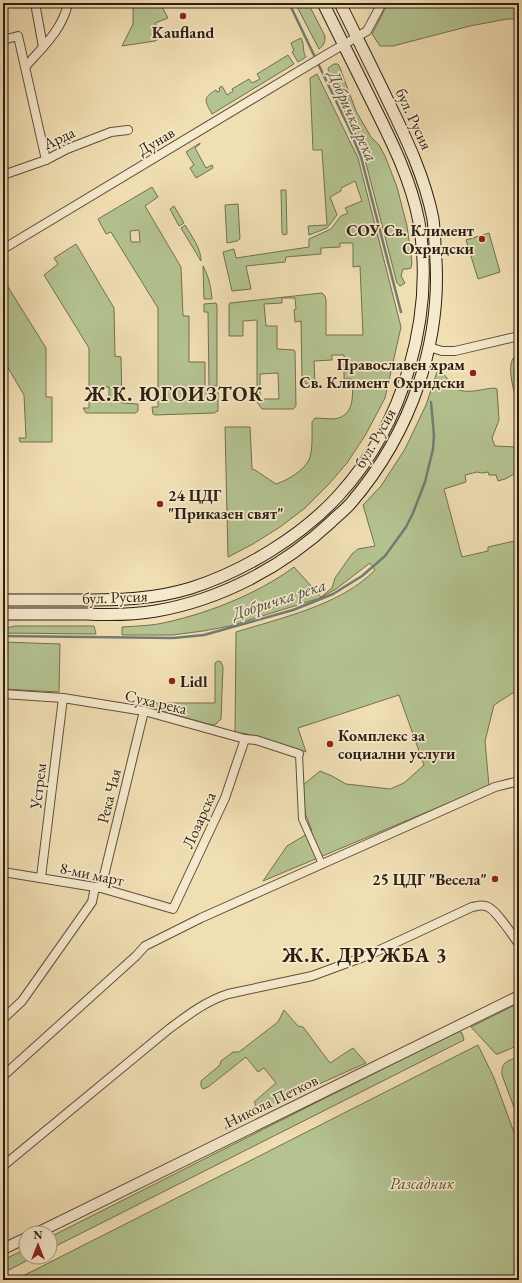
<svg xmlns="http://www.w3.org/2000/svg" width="522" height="1283" font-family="'EB Garamond',serif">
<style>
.green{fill:#b4c391;stroke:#727051;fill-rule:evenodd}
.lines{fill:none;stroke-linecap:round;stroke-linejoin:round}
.stream{stroke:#727c74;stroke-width:2.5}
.pedestrian-casing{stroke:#604e3a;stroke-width:8}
.minor-casing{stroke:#604e3a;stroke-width:10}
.tertiary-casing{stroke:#604e3a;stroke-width:12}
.secondary-casing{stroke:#2f1e11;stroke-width:13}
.pedestrian{stroke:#f6eace;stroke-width:6}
.minor{stroke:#f6eace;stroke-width:8}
.tertiary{stroke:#f6eace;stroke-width:10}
.secondary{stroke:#f6eace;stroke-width:11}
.poi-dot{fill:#8f2418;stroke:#f6eace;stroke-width:1.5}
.labels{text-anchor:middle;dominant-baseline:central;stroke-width:3.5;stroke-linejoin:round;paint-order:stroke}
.poi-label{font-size:16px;font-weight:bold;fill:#2f1e11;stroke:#f6eace;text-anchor:end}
.street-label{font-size:16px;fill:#2f1e11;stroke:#f6eace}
.park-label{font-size:16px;font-style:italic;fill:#575037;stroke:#f6eace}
.water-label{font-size:17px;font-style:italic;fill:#504d43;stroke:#f6eace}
.district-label{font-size:20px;font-weight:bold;letter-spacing:1px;fill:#2f1e11;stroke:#f6eace}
</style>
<rect width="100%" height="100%" fill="#f1dfb4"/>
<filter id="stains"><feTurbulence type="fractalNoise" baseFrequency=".005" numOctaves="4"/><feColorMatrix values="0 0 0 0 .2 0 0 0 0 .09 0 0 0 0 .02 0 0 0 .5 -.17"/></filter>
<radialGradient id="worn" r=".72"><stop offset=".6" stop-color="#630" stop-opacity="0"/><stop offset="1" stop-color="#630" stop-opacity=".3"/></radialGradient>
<!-- green -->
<g class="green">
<polygon points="133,3 160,3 168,18 155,23 162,37 155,41 122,46 133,24"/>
<path d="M295,3H308L325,36C325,43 324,45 319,49Z"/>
<polygon points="388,3 519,3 519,24 516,19 507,19 470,26 393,46 380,46 372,34"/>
<path d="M301,38C305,45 302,51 306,57L298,62L292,52L294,51L291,43Z"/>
<path d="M288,55L294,64L212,114C205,101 202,98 216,90L217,92L220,91L219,88L222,86L227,95L233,91L232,89L249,79L252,83L260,79L257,74Z"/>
<polygon points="334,64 338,64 340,68 356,111 371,137 379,145 385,156 397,187 407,226 412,262 411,268 407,269 403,269 401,276 405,283 400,286 397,283 363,152 329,75 328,68"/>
<path d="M317,74L358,158L401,327L385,398L366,434L347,463L328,485L305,508L280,527L253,544L228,557L225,427H250L252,469L255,470L276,484C288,480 303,471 309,460C313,451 312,432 312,422L315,418C321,418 328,419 334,419C355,416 353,395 352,379H344V355H332V360L314,361L315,383L306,384L302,377L301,321L295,322L294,310L296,309L295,298H282V303L264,304L266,326H277V349L294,350L295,352L296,406L293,409H262L257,402V320L243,321V336H229V305L230,303L322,293L325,296L326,300V335H363L360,266L353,267V243H340V247L321,248V254L286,257L285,262L246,266L251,289L232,291L223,252L234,249L236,258L309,247V239L331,229L341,216L348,213L345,208L362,201L355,181L341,188V191L330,197L337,215L327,228L309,235L308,226L327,225L322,150H313L310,78ZM278,373L279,399H260V374Z"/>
<polygon points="200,143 200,144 195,148 206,168 212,165 213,168 196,178 190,168 194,165 186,152"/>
<path d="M152,187L158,197L145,206L181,267L183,316H189V362H205V389L218,390V411L214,413L155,415L153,414L152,407H158V308L111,232L106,234L98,219ZM139,230L140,242H131L130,231Z"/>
<polygon points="281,190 286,190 287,234 283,235 282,233"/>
<polygon points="238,204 240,239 237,241 227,243 225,205"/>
<polygon points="174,206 184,223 179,226 170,209"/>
<path d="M185,225C192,237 201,248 201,261L181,228Z"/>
<polygon points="489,233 500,272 478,279 466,240"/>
<path d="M76,244L114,308L115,356L121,357L122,403L138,404V411L135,413H86L83,408H89V348L44,275L58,264L54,258ZM98,387H109V401L98,402Z"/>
<path d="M203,266C209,277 211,287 212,299H204Z"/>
<polygon points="3,279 46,348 46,397 52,397 52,442 20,442 19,438 26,438 24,395 3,359"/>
<polygon points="216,303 217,306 217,386 209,386 208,312 204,312 204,304"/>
<path d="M518,354H519V407C515,397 509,375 511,365C511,360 514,357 518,354Z"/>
<path d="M438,369C444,373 448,380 453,386C463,396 481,389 494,388L497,389L499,420L492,438L495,446L516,447L519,467L518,472L505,479L498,481L496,475H489L488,472L482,473L477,472L465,475L466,482L444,489L462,557L488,551V547L519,540V689L494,705L485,741L489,786L263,881L287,846L312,831L305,813L303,785L320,771L332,776L346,784L390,789L404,783L424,765L399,695L298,728L306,752L247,734L235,732L236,632C281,618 341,605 375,570L370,563L336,589L320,598L230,626L203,631L173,635H122V627C134,626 146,626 158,624C204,615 256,595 294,567L321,597L332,588L335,578L352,554L358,549L375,546L363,505L381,486L405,449L426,405Z"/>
<polygon points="15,626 94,626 96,634 3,633 3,629"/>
<polygon points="3,642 60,644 59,692 3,689"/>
<polygon points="218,661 221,662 223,667 221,719 216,724 212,725 151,708 151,703 215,703 215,663"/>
<polygon points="519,1003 519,1045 498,1054 496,1054 471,1027"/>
<polygon points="284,1010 298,1026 303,1027 330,1063 353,1048 366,1063 319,1084 227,1129 225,1128 256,1105 254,1102 276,1083 264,1068 258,1072 246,1057 208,1087 203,1089 201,1086 201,1081 220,1065 221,1061 233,1052 239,1052 278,1022"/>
<polygon points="458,1031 462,1033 464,1040 50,1249 50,1237"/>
<polygon points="478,1045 494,1078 519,1146 519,1280 15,1280"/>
<path d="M519,1057V1121L502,1075C501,1061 508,1061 519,1057Z"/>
<polygon points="26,1249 26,1257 34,1257 3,1273 3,1260"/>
</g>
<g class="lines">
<!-- stream -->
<g class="stream">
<polyline points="289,3 349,128 361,157 401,312"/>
<polyline points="3,636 173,638 204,635 293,610 333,594 362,576 385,556 406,527 413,513 425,482 433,449 434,435 431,402"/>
</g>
<defs>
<polyline id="pedestrian" points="299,754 302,819 322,864"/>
<g id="minor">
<polyline points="35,3 43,47"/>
<polyline points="3,40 18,36 46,160"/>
<path d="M25,67C42,48 63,29 68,3"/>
<polyline points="3,175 46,160 67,149 111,132 128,130"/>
<polyline points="3,249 324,56 367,31 382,3"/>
<polyline points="429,347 442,351 455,351 519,336"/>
<polyline points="3,694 63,698 144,711 245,739 256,740 299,754"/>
<polyline points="3,872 101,888 173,909 225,798 245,739"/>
<polyline points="41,877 63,698"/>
<polyline points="101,888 144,711"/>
<polyline points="3,1019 22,1001 92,902 95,887"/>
<polyline points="3,1076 136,956 145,946 201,918 495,787 519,781"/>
<path d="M3,1166L169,1029C188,1015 206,1001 228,994L312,976L369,955L472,907C478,906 483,904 488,907C497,911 512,935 519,944"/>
</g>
<g id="tertiary">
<polyline points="37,1233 519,996"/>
<polyline points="3,1249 26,1238"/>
</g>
<g id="secondary">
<path d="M3,600C27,600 51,600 75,600C116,600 152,600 191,588C244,571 302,536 339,495C404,424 435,316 419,222C411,180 392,142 373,104C356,70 340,37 323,3"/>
<path d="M3,614C31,614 59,614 86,614C109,615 133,615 156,611C220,600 283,567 331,522C337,516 345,510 351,503C411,433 444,340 435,247C435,238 434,228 433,219C425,178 407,140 389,103C373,69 356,36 340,3"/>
</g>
</defs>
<!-- pedestrian casing -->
<use href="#pedestrian" class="pedestrian-casing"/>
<!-- minor casing -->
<use href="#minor" class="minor-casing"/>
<!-- tertiary casing -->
<use href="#tertiary" class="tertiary-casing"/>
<!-- secondary casing -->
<use href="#secondary" class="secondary-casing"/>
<!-- pedestrian -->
<use href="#pedestrian" class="pedestrian"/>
<!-- minor -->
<use href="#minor" class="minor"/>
<!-- tertiary -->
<use href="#tertiary" class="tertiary"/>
<!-- secondary -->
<use href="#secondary" class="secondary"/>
</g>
<!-- markers -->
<g class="poi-dot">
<circle cx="183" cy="16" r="4"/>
<circle cx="482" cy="239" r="4"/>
<circle cx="473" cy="373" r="4"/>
<circle cx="160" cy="504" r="4"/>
<circle cx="172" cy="681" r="4"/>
<circle cx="330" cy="744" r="4"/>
<circle cx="495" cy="879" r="4"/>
</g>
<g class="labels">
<!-- poi labels -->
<g class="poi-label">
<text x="183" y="32" text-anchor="middle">Kaufland</text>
<text x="474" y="230">СОУ Св. Климент<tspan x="474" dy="18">Охридски</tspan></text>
<text x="465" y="364">Православен храм<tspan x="465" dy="18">Св. Климент Охридски</tspan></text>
<text x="168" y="495" text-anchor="start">24 ЦДГ<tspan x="168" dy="18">"Приказен свят"</tspan></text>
<text x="180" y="681" text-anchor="start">Lidl</text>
<text x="338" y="735" text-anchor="start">Комплекс за<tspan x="338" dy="18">социални услуги</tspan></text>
<text x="487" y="879">25 ЦДГ "Весела"</text>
</g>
<!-- street labels -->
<g class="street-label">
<text transform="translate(414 119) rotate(65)">бул. Русия</text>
<text transform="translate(59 138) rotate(-25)">Арда</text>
<text transform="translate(156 141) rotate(-31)">Дунав</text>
<text transform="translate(375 438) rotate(-60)">бул. Русия</text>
<text transform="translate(115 597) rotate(-2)">бул. Русия</text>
<text transform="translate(156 702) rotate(13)">Суха река</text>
<text transform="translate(38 786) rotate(-83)">Устрем</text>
<text transform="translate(109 796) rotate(-76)">Река Чая</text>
<text transform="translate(199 820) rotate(-66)">Лозарска</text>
<text transform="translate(92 874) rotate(12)">8-ми март</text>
<text transform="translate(271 1101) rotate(-26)">Никола Петков</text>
</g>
<!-- park labels -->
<g class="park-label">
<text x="422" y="1183">Разсадник</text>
</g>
<!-- water labels -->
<g class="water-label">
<text transform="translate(353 116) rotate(66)">Добричка река</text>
<text transform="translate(279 599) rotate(-18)">Добричка река</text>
</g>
<!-- district labels -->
<g class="district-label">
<text x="174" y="394">Ж.К. ЮГОИЗТОК</text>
<text x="365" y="955">Ж.К. ДРУЖБА 3</text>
</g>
</g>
<!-- margin -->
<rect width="522" height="1283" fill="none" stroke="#f1dfb4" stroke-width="16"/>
<rect x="4" y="4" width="514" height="1275" fill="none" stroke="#2f1e11" stroke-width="2"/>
<rect x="8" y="8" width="506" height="1267" fill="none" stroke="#2f1e11"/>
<!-- north arrow -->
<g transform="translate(38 1245)"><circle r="19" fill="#f6eace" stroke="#a69882"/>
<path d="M0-3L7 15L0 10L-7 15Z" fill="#8f2418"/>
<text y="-6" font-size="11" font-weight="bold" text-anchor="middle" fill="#2f1e11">N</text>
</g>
<rect width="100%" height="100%" filter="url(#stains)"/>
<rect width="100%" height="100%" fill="url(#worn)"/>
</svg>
